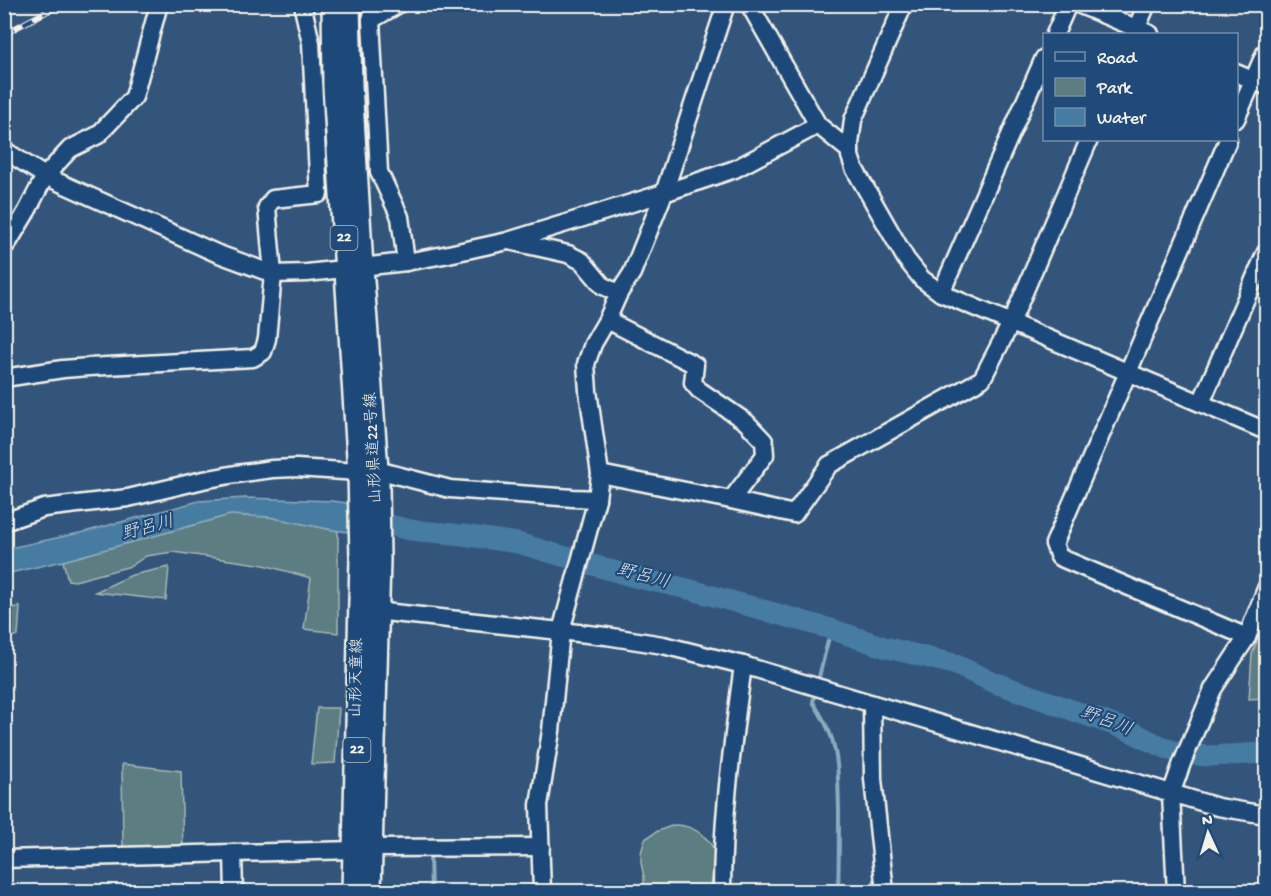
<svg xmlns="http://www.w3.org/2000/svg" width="1271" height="896" font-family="'Gochi Hand','Klee One',sans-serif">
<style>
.green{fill:#5c7d82;stroke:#a8b7b5;stroke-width:1.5}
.water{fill:#467ca2;stroke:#8cabbe;stroke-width:1.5}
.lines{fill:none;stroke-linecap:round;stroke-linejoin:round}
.stream{stroke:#8cabbe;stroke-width:4}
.river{stroke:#467ca2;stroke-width:21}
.minor-casing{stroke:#f4f1e8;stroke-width:21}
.major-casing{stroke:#f4f1e8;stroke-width:26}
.minor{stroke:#1f4a7a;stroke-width:16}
.major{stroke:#1f4a7a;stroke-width:21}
.rail-casing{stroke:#f4f1e8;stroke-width:6}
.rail{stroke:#1f4a7a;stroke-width:4;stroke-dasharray:11;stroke-linecap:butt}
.labels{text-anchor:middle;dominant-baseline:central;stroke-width:4.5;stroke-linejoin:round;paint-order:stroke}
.shield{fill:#1f4a7a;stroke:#b4bfc7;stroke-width:1.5}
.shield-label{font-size:15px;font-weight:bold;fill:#f4f1e8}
.street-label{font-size:16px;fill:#f4f1e8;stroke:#1f4a7a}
.water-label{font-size:18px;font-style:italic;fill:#dadfde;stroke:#1f4a7a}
</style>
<rect width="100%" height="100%" fill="#33557c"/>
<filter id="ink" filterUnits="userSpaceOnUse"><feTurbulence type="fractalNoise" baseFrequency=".0167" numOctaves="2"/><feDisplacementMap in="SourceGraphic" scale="12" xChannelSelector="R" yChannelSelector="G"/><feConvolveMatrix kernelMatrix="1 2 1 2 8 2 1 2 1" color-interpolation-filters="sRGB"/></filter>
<g filter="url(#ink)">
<!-- green -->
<g class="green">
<polygon points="230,515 269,517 338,531 338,633 304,629 311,578 264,565 173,552 146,556 131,566 75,581 68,580 63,561"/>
<polygon points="169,567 166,600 95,592 132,575"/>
<polygon points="20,607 18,636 5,636 5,608"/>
<polygon points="1266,618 1266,698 1249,699 1252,654"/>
<polygon points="317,708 339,708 335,763 311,764"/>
<polygon points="122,764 181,771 183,849 123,850"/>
<path d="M674,825C693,824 718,841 715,863C714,873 711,881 710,891H644V877L641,863V853L645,839L658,831Z"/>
</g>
<!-- water -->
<polygon class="water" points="245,498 332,501 389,509 386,537 333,530 269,517 230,515 63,561 5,574 5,549 84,532 199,501"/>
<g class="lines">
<!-- stream -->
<g class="stream">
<polyline points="819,677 831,629"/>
<path d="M814,698L813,702C820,713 828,726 832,739C839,761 838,785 839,808C839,836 839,864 838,892"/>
<polyline points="428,855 430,855 431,892"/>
<polyline points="383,856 400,856"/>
</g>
<!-- river -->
<polyline class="river" points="361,522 390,525 410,530 463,535 518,543 634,577 688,589 831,629 884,647 954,664 993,682 1128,730 1154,743 1173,751 1192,755 1210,756 1266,753"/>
<defs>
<g id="minor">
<polyline points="304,4 304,12 311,43 319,194 273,199 267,207 273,274 307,273 406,262 444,255 508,241 664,193 735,169 818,125 850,151"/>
<polyline points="375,4 371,20 379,172 400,217 406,262"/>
<polyline points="749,4 818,125"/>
<polyline points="904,4 853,120 850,144 850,156 854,168 906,259 922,279 941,293 1266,431"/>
<polyline points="1078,4 1150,34"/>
<polyline points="371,20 399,4"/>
<polyline points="1055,34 1068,4"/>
<polyline points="1134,34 1147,4"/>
<polyline points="1236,73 1266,86"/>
<polyline points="1236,119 1266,51"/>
<polyline points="1228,140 1054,544 1059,557 1247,637"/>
<polyline points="4,150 45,176 216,253 273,274 267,339 263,352 253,358 89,367 63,369 4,378"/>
<polyline points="509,241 568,254 582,261 603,286 619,293"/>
<polyline points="4,247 9,241 27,211 45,176 70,149 98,135 134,97 159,4"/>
<polyline points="941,293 1044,58"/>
<polyline points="607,320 695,365 693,383 699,390 746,422 764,441 765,455 731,500"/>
<polyline points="1201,403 1266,252"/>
<polyline points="377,470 450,489 573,498 597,499"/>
<polyline points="600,474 731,500 794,514 829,465 982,379 1011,323 1089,140"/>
<polyline points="4,522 44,508 128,498 203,480 236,474 272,469 296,468 359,472"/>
<polyline points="366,610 606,636 663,645 743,665 1218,807 1266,815"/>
<polyline points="872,704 873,779 885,892"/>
<polyline points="372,848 541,847"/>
<polyline points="233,853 234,892"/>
<polyline points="4,859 355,850"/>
<polyline points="542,892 539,805 551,731 561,631 597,499 600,474 588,391 586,364 593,344 607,320 619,293 632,273 664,193 726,4"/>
<path d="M722,892C722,816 733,741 743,665"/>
<polyline points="1176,892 1171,794 1182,763 1213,689 1247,637 1266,589"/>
</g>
<g id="major">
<polyline points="333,4 334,87 359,472 361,558 353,892"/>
<polyline points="349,4 351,85 362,267 378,483 379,560 370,892"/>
</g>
</defs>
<!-- minor casing -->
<use href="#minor" class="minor-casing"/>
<!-- major casing -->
<use href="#major" class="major-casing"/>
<!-- minor -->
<use href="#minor" class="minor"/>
<!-- major -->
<use href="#major" class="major"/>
<defs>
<polyline id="rail" points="4,34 61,4"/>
</defs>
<!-- rail casing -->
<use href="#rail" class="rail-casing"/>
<!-- rail -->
<use href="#rail" class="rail"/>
</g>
</g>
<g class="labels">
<!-- shield labels -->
<g class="shield">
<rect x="330.5" y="226" width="27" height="24" rx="4.5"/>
<rect x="343.5" y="738" width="27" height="24" rx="4.5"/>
</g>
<g class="shield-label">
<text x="344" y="238">22</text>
<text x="357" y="750">22</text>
</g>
<!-- street labels -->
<g class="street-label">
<text transform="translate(375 448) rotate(-93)">山形県道22号線</text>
<text transform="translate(358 678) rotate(-89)">山形天童線</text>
</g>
<!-- water labels -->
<g class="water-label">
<text transform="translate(148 529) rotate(-15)">野呂川</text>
<text transform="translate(643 577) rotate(15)">野呂川</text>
<text transform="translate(1106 722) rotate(21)">野呂川</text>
</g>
</g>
<!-- margin -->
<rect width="1271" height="896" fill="none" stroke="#1f4a7a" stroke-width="24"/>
<rect x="12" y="12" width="1247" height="872" fill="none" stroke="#f4f1e8" stroke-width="2" filter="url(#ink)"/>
<!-- legend -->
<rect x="1043" y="33" width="195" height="108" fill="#1f4a7a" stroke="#748da6" stroke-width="1.5"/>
<rect x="1055" y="52" width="30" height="9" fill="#1f4a7a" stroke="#748da6" stroke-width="1.5"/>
<text x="1097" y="63" font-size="18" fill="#f4f1e8">Road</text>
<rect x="1055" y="78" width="30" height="18" fill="#5c7d82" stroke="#748da6" stroke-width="1.5"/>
<text x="1097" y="93" font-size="18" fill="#f4f1e8">Park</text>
<rect x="1055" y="108" width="30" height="18" fill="#467ca2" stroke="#748da6" stroke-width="1.5"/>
<text x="1097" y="123" font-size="18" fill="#f4f1e8">Water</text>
<!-- north arrow -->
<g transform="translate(1208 833) rotate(356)" stroke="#1f4a7a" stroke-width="4.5" paint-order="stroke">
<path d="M0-4.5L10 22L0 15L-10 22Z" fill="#f4f1e8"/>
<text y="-9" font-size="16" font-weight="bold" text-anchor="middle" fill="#f4f1e8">N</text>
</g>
</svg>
